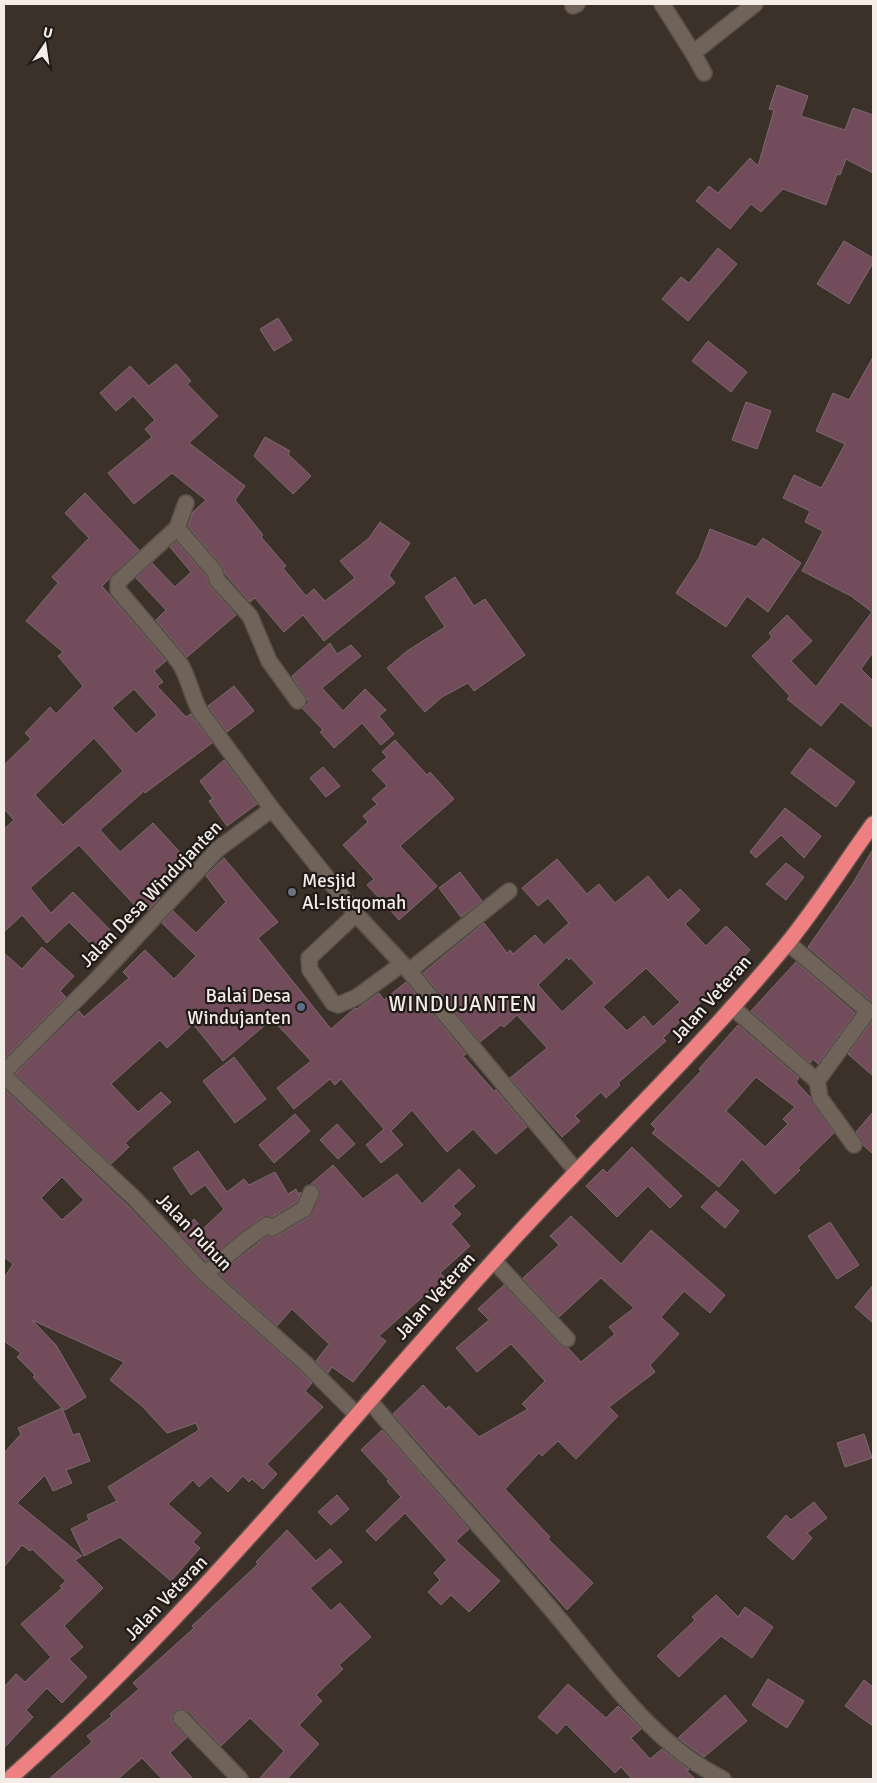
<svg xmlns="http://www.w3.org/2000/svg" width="877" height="1783" font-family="Signika,sans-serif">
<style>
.building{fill:#734c5c;stroke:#7a6b70;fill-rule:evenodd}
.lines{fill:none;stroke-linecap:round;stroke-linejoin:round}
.minor-casing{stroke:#595049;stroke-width:18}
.highway-casing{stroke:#595049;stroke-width:18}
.minor{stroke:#6f635a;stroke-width:15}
.highway{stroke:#ef8082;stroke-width:15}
.worship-dot{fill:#6b7280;stroke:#1f1a17;stroke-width:2}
.service-dot{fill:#5c6f8a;stroke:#1f1a17;stroke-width:2}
.labels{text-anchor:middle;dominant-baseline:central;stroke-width:4.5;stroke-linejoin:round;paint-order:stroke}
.poi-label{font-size:19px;fill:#f3ece7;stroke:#1f1a17;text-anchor:start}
.street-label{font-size:19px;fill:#f3ece7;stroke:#1f1a17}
.quarter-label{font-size:21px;letter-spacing:1px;fill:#f3ece7;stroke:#1f1a17}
</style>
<rect width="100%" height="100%" fill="#3c3129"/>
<!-- building -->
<g class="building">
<polygon points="777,85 808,96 801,116 845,130 853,108 873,115 873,173 846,159 840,175 837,174 826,205 783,189 761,212 751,204 730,229 696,201 709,186 718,193 750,158 758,166 774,110 769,109"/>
<polygon points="844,241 873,258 873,263 849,304 817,284"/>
<polygon points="718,248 737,264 688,321 662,299 681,277 689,283"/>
<polygon points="278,318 292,340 274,351 260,329"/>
<polygon points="708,341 747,372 731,392 692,361"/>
<polygon points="873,357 873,652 861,669 873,681 873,728 841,702 821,726 787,699 790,696 752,656 772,637 769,633 787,615 812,641 791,661 816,687 872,612 851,596 802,571 823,531 805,522 810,511 783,498 794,475 821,488 823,485 845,444 816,431 833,393 849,400"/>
<polygon points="176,364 191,381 187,384 218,416 189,443 245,486 235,500 263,535 261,537 286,566 283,568 306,596 314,589 325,601 355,578 340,561 369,538 380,522 410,543 389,575 395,583 324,641 303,615 284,632 255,598 250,602 226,575 222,566 188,526 193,512 206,500 172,473 134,504 108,473 152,437 145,429 155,420 133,396 116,411 100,393 130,366 149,386"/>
<polygon points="746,402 771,411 757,449 732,440"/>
<polygon points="265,437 290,451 288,454 311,476 293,494 254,456"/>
<path d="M85,493L139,550L102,586L166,661L154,671L163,682L157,686L186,717L191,714L212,743L145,793L144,791L100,830L120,852L153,823L188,861L155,890L160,898L148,910L146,908L141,912L79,845L30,888L51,913L73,892L111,931L94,947L69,922L47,943L22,915L4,932V829L14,820L4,809V765L31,739L25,733L50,707L56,714L83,686L58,656L63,652L26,621L58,583L52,577L89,538L65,513ZM134,689L157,715L136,734L112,708ZM94,738L123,771L63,825L35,795Z"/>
<polygon points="710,529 756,547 763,538 801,563 768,612 747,596 726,627 676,593 699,558"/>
<polygon points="176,541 206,576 210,586 236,615 187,657 156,620 166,610 136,578 152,563 175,587 191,572 170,547"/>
<polygon points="455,577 474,606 485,599 525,655 474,691 468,683 442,697 425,712 387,668 407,651 445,627 425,597"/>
<polygon points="330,643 337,654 351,645 361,656 322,688 343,711 365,689 386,710 379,716 394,734 381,745 362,723 334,748 320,732 323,730 303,709 309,702 292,676"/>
<polygon points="234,686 254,711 227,732 208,706"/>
<polygon points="395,740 427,775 430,772 454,799 400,846 437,886 399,920 367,885 374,879 343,845 368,822 363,816 377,804 372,799 387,786 372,770 387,757 382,752"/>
<polygon points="810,748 855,782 836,807 791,773"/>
<polygon points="224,760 257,804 227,826 209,801 213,799 200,781"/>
<polygon points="323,767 340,786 326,797 310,778"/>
<polygon points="785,808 821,836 804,858 781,835 756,858 750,852"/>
<polygon points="873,849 873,1003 808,947 853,883"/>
<polygon points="224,858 278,922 258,938 331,1029 355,1008 357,1009 379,993 384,1000 406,982 466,1054 463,1056 494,1091 496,1090 527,1127 496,1154 473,1129 447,1152 412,1110 391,1131 403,1145 381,1163 366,1145 384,1129 341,1079 335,1085 330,1079 294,1109 277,1088 311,1061 272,1019 223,1061 193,1024 167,1048 160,1040 111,1084 138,1112 161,1092 171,1102 125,1143 129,1147 111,1164 15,1074 79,1011 84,1017 129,978 123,972 145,950 174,979 196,956 162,923 173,911 196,933 226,902 206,876"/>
<path d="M557,859L587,894L599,884L615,903L648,876L668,900L680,889L700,910L685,924L706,946L726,926L750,950L730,972L734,976L713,996L710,993L663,1038L666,1041L618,1083L620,1085L606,1098L601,1092L575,1116L580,1121L562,1137L510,1078L547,1048L517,1015L504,1027L501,1025L480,1042L423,973L484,923L507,953L510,950L513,954L535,935L544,945L569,923L548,898L538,906L522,888ZM567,957L569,960L571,958L594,983L562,1012L538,985ZM646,968L680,1002L653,1027L644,1016L627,1031L603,1007Z"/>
<polygon points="786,863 804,877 786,900 766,884"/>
<polygon points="460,872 482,901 461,917 439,888"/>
<polygon points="42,947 74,976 60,991 66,997 4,1059 4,953 22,969"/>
<polygon points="796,962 855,1013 818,1064 813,1059 810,1063 751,1011"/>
<polygon points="873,1020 873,1076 848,1054"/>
<path d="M738,1025L799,1078L796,1082L810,1097L834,1133L798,1168L800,1170L775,1194L742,1159L719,1187L652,1133L656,1129L651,1124L701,1071L699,1069ZM756,1077L795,1107L783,1119L788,1124L765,1147L726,1111Z"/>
<polygon points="234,1057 266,1099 235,1123 203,1081"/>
<path d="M4,1089L126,1204L199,1281L300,1371L312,1383L305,1391L323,1407L267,1464L277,1474L263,1489L252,1479L249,1482L243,1476L228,1492L211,1476L199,1487L193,1480L168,1504L201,1533L193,1542L200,1548L171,1581L120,1537L84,1556L71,1529L89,1520L87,1515L117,1501L108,1487L199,1430L196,1423L167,1433L142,1406L110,1380L124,1362L32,1320L56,1345L86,1397L65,1410L62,1408L73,1435L79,1433L90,1461L66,1470L72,1483L53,1491L45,1475L17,1503L82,1556L75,1560L103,1588L64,1626L83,1647L69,1659L87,1677L62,1703L47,1688L26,1710L33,1717L4,1748V1687L16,1674L25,1682L51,1657L21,1624L62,1588L60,1586L66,1581L32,1549L30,1551L22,1545L4,1567V1453L21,1434L18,1428L62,1408L33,1377L35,1375L17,1357L21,1353L4,1341V1278L13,1264L4,1257ZM62,1177L84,1200L62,1220L41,1198Z"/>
<polygon points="873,1112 873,1154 863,1145 856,1132"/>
<polygon points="295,1114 310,1131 274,1163 259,1145"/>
<polygon points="337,1124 355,1144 338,1159 320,1140"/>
<polygon points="632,1147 682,1196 670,1208 648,1186 617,1217 586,1186 603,1169 607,1173"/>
<polygon points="198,1151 227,1192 244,1179 249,1185 275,1172 288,1194 296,1189 298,1194 301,1192 297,1202 272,1217 262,1217 206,1261 179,1233 194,1219 203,1229 224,1209 205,1185 191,1195 173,1168"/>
<polygon points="333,1165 363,1199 397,1174 422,1204 459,1169 475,1186 453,1206 461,1214 451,1224 470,1246 440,1273 446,1279 431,1293 429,1291 379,1336 386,1341 353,1382 332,1367 328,1373 316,1361 329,1344 292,1309 277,1326 219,1274 267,1236 277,1236 309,1217 320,1192 318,1187 311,1184"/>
<polygon points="716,1191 739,1211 725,1228 701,1207"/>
<polygon points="571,1216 621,1264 651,1230 725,1295 710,1313 684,1291 661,1317 679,1334 650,1365 655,1372 609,1407 618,1416 576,1459 558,1441 542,1456 539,1453 505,1489 550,1537 548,1539 593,1583 567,1610 393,1414 423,1385 446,1409 449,1406 479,1437 528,1409 522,1404 545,1381 511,1344 477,1372 456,1348 489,1320 478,1309 504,1285 560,1345 568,1348 581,1362 615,1334 609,1327 634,1308 601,1278 559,1317 523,1278 559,1245 550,1236"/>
<polygon points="830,1222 859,1265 837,1279 808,1236"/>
<polygon points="873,1285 873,1323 855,1307"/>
<polygon points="382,1430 469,1529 456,1541 500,1581 469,1612 451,1595 441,1605 428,1592 440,1580 434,1573 447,1560 405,1513 376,1541 366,1531 401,1497 387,1481 389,1480 361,1450"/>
<polygon points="864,1434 872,1458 845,1467 837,1443"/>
<polygon points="337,1495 349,1509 331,1525 318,1512"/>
<polygon points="814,1502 827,1518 807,1533 812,1538 793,1560 767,1537 786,1515 791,1520"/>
<polygon points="287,1530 316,1561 330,1549 342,1562 310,1588 331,1611 340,1603 371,1637 339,1665 343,1669 316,1695 322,1701 299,1725 319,1744 287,1779 259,1779 284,1751 250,1718 221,1746 188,1711 179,1709 172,1715 172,1721 187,1737 170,1753 193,1779 162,1779 142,1758 118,1779 49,1779 92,1742 87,1736 112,1716 110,1714 139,1689 133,1683 194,1628 192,1626 258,1564 256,1562"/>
<polygon points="716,1595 738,1617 745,1607 773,1627 752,1658 721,1636 679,1677 657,1656 695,1620 692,1617"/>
<polygon points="768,1679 804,1701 787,1728 752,1705"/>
<polygon points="864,1680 873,1687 873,1726 845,1706"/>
<polygon points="568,1684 606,1718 618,1706 641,1729 631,1738 650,1759 662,1749 689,1770 687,1771 695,1779 632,1779 621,1767 615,1773 566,1724 557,1734 538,1717"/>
<polygon points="725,1695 747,1721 704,1757 678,1738"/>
</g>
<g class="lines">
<defs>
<g id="minor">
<polyline points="662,4 693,53"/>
<polyline points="573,6 577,4"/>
<polyline points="704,73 693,53 755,4"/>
<path d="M186,503L177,528L118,582V590L179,662C189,677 191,695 200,711L272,809"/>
<polyline points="177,528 215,572 217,580 250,616 269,661 298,701"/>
<polyline points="356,914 309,958 310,970 333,1003 338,1005 357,997 402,964"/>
<polyline points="788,943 868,1011 817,1081"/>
<polyline points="409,971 509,891"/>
<polyline points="732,1007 817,1081 820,1098 854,1145"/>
<polyline points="4,1072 98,978 218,849 272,809 356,914 409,971 577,1172"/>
<polyline points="4,1076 133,1197 205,1274 306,1364 357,1415"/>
<polyline points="494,1261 567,1339"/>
<polyline points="205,1274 246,1240 267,1225 272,1228 304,1209 311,1193"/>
<path d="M369,1400C430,1473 495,1542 556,1615C606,1674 652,1744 723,1779"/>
<polyline points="181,1718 240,1779"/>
</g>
<path id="highway" d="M9,1779C196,1614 349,1418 517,1235C606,1138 702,1047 786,945C817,907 844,864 873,824"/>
</defs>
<!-- minor casing -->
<use href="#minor" class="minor-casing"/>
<!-- highway casing -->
<use href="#highway" class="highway-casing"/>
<!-- minor -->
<use href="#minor" class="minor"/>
<!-- highway -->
<use href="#highway" class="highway"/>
</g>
<!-- markers -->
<circle class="worship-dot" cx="292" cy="892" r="5"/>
<circle class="service-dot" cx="301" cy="1007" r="5"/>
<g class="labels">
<!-- poi labels -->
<g class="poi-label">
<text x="302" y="881">Mesjid<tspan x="302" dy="22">Al-Istiqomah</tspan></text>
<text x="291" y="996" text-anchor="end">Balai Desa<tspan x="291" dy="22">Windujanten</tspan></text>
</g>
<!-- street labels -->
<g class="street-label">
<text transform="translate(151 894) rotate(-46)">Jalan Desa Windujanten</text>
<text transform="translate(711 999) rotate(-48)">Jalan Veteran</text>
<text transform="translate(194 1232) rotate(46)">Jalan Puhun</text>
<text transform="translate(435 1296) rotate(-48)">Jalan Veteran</text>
<text transform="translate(166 1598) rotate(-46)">Jalan Veteran</text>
</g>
<!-- quarter labels -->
<g class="quarter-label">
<text x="463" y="1004">WINDUJANTEN</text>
</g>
</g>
<!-- border -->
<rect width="877" height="1783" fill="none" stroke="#f3ece7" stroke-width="10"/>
<!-- north arrow -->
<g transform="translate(45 45) rotate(13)" stroke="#1f1a17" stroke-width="4" paint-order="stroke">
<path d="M0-4L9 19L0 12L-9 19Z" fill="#f3ece7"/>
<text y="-8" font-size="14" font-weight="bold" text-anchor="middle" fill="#f3ece7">U</text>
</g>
</svg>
